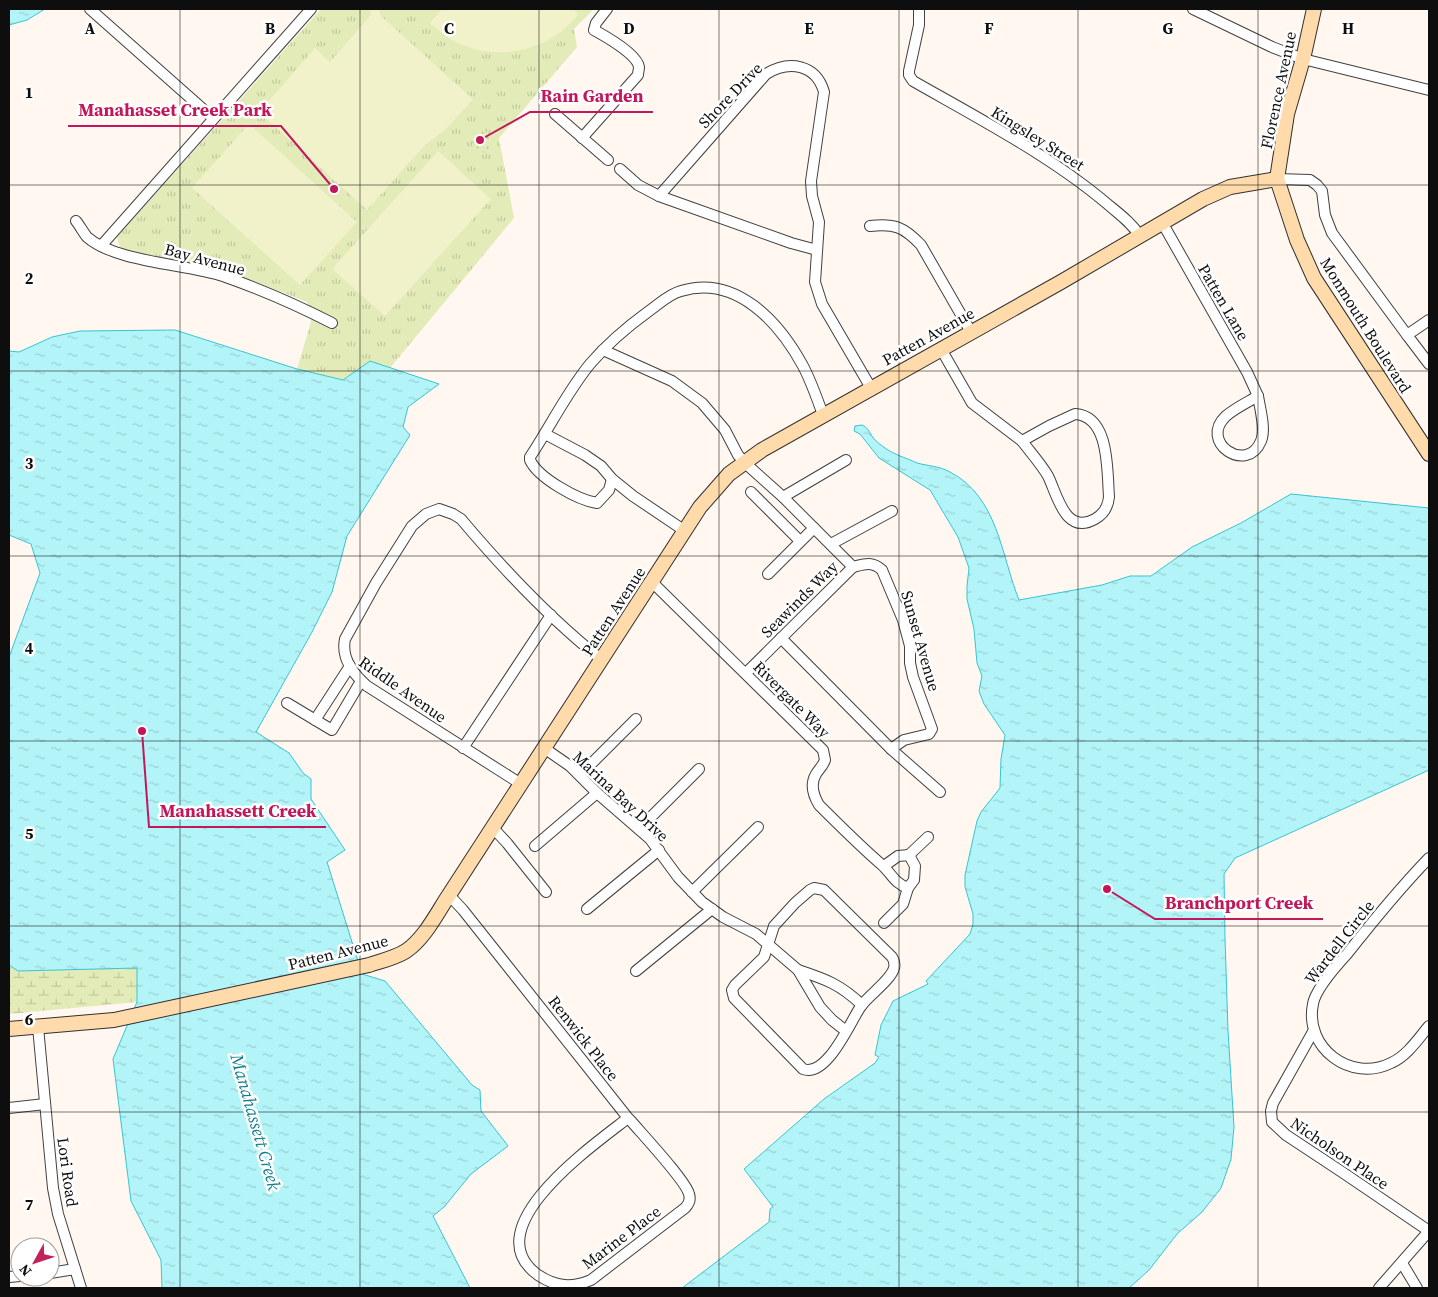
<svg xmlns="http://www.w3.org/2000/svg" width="1438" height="1297" font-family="'Source Serif 4',serif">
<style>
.wetland{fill:url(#wetland-marsh)}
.park{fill:url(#park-tufts)}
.garden{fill:url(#garden-dots)}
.pitch{fill:#f1f2ca}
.water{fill:url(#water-ripples);stroke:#37c5d2}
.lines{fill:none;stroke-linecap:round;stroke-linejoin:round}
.street-casing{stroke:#414141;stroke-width:12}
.secondary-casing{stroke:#303030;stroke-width:16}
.street{stroke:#fff;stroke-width:10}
.secondary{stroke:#ffdbab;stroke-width:14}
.grid{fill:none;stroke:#0e0e0e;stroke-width:1;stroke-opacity:0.55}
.labels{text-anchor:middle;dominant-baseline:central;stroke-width:5;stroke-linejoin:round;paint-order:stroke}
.street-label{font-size:16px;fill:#0e0e0e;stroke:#fff}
.water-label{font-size:18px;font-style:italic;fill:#13808f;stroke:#fff}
.grid-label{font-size:16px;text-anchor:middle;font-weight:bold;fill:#0e0e0e;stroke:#fff;stroke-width:5;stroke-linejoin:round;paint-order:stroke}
.leader{fill:none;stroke:#c2185b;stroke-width:2}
.callout-dot{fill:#c2185b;stroke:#fff;stroke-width:2}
.callout-label{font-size:18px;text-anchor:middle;font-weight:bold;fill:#c2185b;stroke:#fff;stroke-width:5;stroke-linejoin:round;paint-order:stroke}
</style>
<defs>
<pattern id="wetland-marsh" width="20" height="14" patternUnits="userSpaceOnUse" patternTransform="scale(1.25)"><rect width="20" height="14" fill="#e3ebb8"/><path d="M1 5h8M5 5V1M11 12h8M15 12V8" fill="none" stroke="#c2c89d"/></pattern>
<pattern id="park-tufts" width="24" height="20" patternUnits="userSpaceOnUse" patternTransform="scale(1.25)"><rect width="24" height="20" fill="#e3ebb8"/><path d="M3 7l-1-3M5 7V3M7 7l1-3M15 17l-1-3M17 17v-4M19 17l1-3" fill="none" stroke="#c2c89d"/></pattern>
<pattern id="garden-dots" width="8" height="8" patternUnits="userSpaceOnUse" patternTransform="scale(1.25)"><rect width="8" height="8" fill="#e3ebb8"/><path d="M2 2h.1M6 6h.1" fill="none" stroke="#c2c89d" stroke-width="1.8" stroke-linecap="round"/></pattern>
<pattern id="water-ripples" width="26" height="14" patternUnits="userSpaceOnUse" patternTransform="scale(1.25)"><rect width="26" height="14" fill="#b3f4f8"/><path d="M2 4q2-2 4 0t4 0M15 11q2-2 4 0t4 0" fill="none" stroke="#99d0d3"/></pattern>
</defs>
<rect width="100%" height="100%" fill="#fff7f0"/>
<!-- wetland -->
<polygon class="wetland" points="9,965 18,971 137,968 137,1002 9,1014"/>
<!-- park -->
<polygon class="park" points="321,9 594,9 574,29 577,47 499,138 514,218 390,368 370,361 343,380 297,369 311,322 307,302 226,270 124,250 119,245 117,237"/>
<!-- garden -->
<path class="garden" d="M480,129C490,130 492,143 489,150L484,153L475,148L470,138L474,132Z"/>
<!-- pitch -->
<g class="pitch">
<polygon points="371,9 379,9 381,16 473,99 446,129 424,146 367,210 259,112 315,48 330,62 370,16"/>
<path d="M442,9H573L578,14C553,48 505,61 465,46C452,41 441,33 430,23Z"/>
<polygon points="249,124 357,222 300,285 192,188"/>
<polygon points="438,151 491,199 385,316 332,269"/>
</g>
<!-- water -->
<g class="water">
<polygon points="9,9 45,9 27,20 9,25"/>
<polygon points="175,330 297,369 343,380 370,361 439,384 408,407 403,427 410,435 347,536 332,592 312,632 256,732 289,753 303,773 311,779 311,799 345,850 327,862 362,974 385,981 472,1085 480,1090 481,1111 508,1146 471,1174 444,1207 433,1216 470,1288 162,1288 161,1260 131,1201 113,1059 137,1002 137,968 18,971 9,965 9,657 40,573 31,544 9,535 9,351 19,352 52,337 80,331"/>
<path d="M862,425C868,427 870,434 874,439C881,446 890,452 900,456C905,458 911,460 917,463C928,466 939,466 950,472C998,497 1001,555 1019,600L1102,585L1130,576H1151L1192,547L1241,523L1291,494L1429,508V770L1235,858L1224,874L1225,938L1228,1031L1234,1127L1231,1159L1221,1188L1202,1212L1177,1234L1149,1270L1129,1288H682L769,1222L770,1209L773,1207L744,1169L824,1099L875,1063L879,1057L875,1055L881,1025L893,1001L928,984L926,981L970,934L973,924V914L965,887V875L977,821L981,812L1000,788L1001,759L1005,735L984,704L979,691L982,676L977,663L974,629L967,599V586L969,568L958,537L930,490L879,458L860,434L854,431L855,426Z"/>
</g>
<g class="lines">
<defs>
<g id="street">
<polyline points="90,9 213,118"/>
<path d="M919,9V25L909,71V75L913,81C976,117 1049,155 1105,202C1118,213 1131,222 1140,236"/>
<polyline points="1193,9 1272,47 1303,59 1429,90"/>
<polyline points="555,114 608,160"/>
<path d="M582,138L638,75C638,72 639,70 639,67C637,54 605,36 594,30L596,23L607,9"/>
<polyline points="620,169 638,185 659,196 791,243 817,250"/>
<polyline points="1277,179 1310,180 1317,185 1322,191 1325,215 1332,233 1407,335"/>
<path d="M659,196L766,74C789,60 816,64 824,92L811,181L812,196L819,222L815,282L822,304L871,388"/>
<path d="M76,221C80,226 83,232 87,237C115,262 186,264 223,276C260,289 297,305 332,323"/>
<polyline points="1163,224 1247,372 1258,396"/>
<path d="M870,226C894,223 904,227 921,245L971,332"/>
<polyline points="101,246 311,9"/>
<polyline points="1429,320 1407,335 1429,364"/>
<polyline points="941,349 972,403 1022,441"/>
<path d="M603,350L672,381L702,403L725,430L738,455L745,463L783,497L853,567C865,564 872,561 882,570L903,620L910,646V663L913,677L932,729L929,734L904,740L891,749"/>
<path d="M1258,396C1260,409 1266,429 1261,441C1247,475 1198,442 1226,416C1235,408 1248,402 1258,396Z"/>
<path d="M1075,414C1110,416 1107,471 1109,497C1108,507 1104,514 1095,519C1065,536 1057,494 1048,476C1041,464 1031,453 1022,441L1049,426Z"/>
<polyline points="545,434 585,455 601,466 612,479 633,496 685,531"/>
<path d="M612,479L609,490L597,503C578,500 538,478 530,460V457C550,427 567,392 590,364C607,344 627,327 649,311C659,304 669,294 681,291C736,274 779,322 803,366C811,381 817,398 823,415"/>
<polyline points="751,492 800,541"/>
<polyline points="783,497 846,460"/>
<polyline points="831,544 892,511"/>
<polyline points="768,574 814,528"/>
<path d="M653,583L823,750L825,760C823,766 819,769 816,774C810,784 813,795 819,805C839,825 860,846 882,865C891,873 895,884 908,888"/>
<polyline points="781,638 891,749 940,792"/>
<polyline points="746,673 853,567"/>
<polyline points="287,703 332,730 361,681"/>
<polyline points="315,720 350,666"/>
<polyline points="463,748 551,615"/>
<polyline points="544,748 570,766 597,793 650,839 678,877 702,902 723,917 756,934 798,970 820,1007 832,1020 846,1031"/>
<polyline points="580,775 636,719"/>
<path d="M521,784L367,686C353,674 341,658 345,639L376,583L412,526L426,514L439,509L453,514L461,519C504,570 550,619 602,660"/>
<polyline points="493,828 507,843 546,892"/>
<polyline points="639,829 699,769"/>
<polyline points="535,846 597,793"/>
<polyline points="909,855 928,837"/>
<path d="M1429,858C1400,888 1373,921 1347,954C1337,965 1315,990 1313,1004C1304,1048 1351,1083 1391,1063C1407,1056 1418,1039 1429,1026"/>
<polyline points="884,866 898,856 909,855 915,866 914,880 908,888 903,904 884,923"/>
<path d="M814,888L824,890L892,957C894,960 895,964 894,968C891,980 869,995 861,1006C850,1022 827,1078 803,1069L734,998L732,990L735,985L764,957L774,926L795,903L810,890Z"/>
<polyline points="692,892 758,827"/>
<path d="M449,895L463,910L628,1118L631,1121C642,1134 686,1181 689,1194C691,1200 689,1204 685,1208L591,1280C572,1288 556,1287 538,1275C473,1228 595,1144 628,1118"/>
<polyline points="587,909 659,850"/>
<path d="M798,970C825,979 840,984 862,1005"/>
<polyline points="636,971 712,909"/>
<polyline points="38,1027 53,1188 58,1214 81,1288"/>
<polyline points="1314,1030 1273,1103 1271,1111 1272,1122 1286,1135 1342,1172 1429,1231"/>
<polyline points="9,1108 45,1104"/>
<polyline points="1402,1263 1417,1288"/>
<polyline points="50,1273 75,1269"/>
<polyline points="9,1277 20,1276"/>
<polyline points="1379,1288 1429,1231"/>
</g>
<g id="secondary">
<polyline points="1314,9 1303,59 1287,114 1277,179 1297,240 1314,278 1429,454"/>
<path d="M9,1029L114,1020L369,965C381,961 395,958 406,951C425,938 437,913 449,895L700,507L729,474L762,450L1061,282L1203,199L1230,187L1277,179"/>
</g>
</defs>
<!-- street casing -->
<use href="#street" class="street-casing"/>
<!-- secondary casing -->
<use href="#secondary" class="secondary-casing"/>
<!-- street -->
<use href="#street" class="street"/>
<!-- secondary -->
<use href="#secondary" class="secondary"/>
</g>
<!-- grid -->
<path class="grid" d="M180,9V1288M360,9V1288M539,9V1288M719,9V1288M899,9V1288M1078,9V1288M1258,9V1288M9,185H1429M9,371H1429M9,556H1429M9,741H1429M9,926H1429M9,1112H1429"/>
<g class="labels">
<!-- street labels -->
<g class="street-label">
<text transform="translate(1278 90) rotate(-78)">Florence Avenue</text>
<text transform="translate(730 95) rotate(-46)">Shore Drive</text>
<text transform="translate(1038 138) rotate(32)">Kingsley Street</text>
<text transform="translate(205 259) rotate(15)">Bay Avenue</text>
<text transform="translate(1224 302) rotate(60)">Patten Lane</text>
<text transform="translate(1366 325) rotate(58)">Monmouth Boulevard</text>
<text transform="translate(928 336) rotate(-29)">Patten Avenue</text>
<text transform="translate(799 599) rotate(-45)">Seawinds Way</text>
<text transform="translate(613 611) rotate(-57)">Patten Avenue</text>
<text transform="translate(921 641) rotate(74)">Sunset Avenue</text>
<text transform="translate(403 689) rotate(35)">Riddle Avenue</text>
<text transform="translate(792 699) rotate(45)">Rivergate Way</text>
<text transform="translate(621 796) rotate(43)">Marina Bay Drive</text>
<text transform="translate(1339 942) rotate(-52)">Wardell Circle</text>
<text transform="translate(338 952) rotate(-14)">Patten Avenue</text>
<text transform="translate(584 1038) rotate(52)">Renwick Place</text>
<text transform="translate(1340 1153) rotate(34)">Nicholson Place</text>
<text transform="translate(68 1172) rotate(82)">Lori Road</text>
<text transform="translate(621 1237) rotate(-37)">Marine Place</text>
</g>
<!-- water labels -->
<g class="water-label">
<text transform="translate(256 1122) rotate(74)">Manahassett Creek</text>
</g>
</g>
<g class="grid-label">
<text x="90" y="34">A</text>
<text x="270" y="34">B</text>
<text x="449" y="34">C</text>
<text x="629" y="34">D</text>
<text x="809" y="34">E</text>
<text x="989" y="34">F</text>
<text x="1168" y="34">G</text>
<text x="1348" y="34">H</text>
<text x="29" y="98">1</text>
<text x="29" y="284">2</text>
<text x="29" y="469">3</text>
<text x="29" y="654">4</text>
<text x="29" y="839">5</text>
<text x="29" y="1025">6</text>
<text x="29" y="1210">7</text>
</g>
<!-- callouts -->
<path class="leader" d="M480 140L530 112H653M334 189L281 126H68M142 731L149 827H326M1107 889L1155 919H1323"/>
<g class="callout-dot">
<circle cx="480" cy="140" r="5"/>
<circle cx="334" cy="189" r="5"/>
<circle cx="142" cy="731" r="5"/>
<circle cx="1107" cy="889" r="5"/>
</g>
<g class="callout-label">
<text x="592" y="102">Rain Garden</text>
<text x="175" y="116">Manahasset Creek Park</text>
<text x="238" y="817">Manahassett Creek</text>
<text x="1239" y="909">Branchport Creek</text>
</g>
<!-- border -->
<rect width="1438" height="1297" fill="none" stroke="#0e0e0e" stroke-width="20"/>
<!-- north arrow -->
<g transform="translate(35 1262) rotate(230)"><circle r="24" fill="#ffffff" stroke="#9f9f9f"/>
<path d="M0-4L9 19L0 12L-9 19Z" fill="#c4215c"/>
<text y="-8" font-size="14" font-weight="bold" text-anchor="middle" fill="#0e0e0e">N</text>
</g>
</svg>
